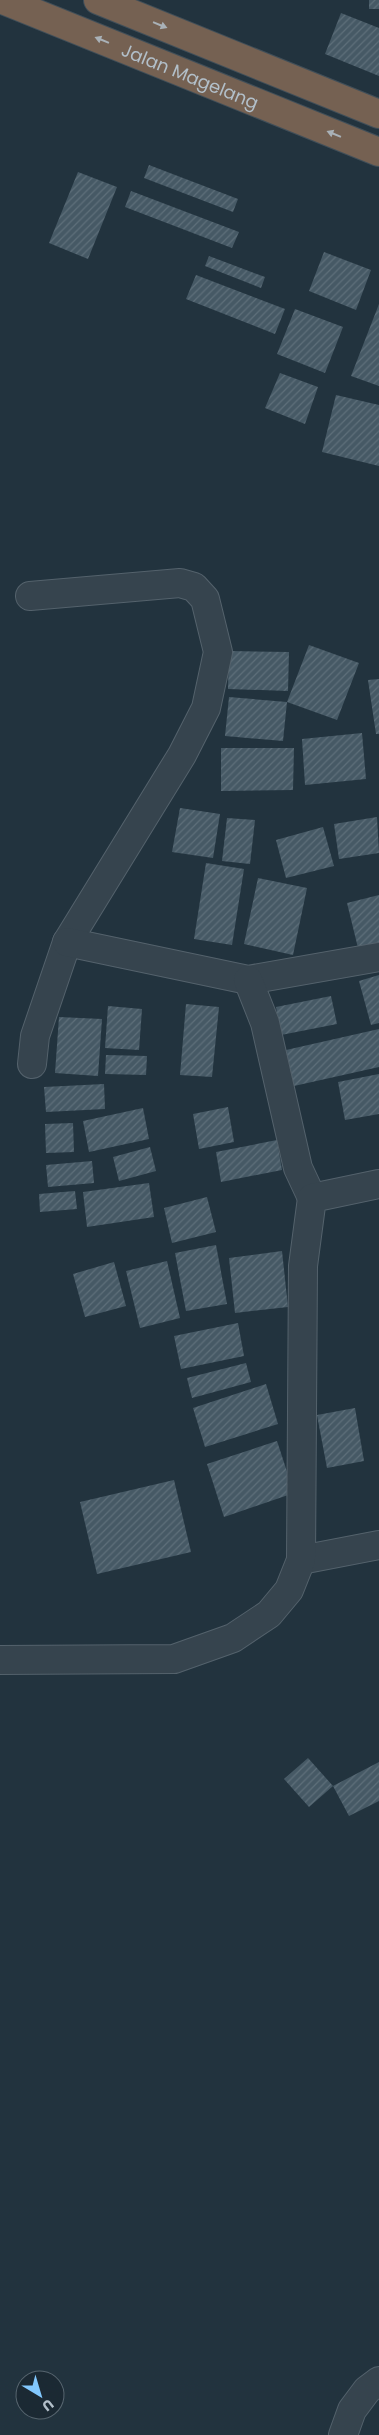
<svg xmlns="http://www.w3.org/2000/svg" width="379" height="2435" font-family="Poppins,sans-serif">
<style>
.building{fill:url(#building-hatch)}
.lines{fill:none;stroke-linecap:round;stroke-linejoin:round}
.street-casing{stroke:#54626c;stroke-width:30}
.highway-casing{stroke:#414f59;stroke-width:30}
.street{stroke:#36444e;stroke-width:28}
.highway{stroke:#756152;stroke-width:28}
.oneway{fill:#a9b1b7}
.labels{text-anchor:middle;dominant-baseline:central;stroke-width:4;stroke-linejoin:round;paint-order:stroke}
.street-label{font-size:18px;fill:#b2bfc9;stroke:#1b2933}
</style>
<defs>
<pattern id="building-hatch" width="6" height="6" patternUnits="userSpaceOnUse" patternTransform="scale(1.25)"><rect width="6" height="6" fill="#465965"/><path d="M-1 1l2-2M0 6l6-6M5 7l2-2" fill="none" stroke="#5e6f7a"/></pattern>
</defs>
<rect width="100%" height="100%" fill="#22333e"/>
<!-- building -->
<g class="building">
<rect x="369" y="0" width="10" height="9"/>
<polygon points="341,13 379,28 379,76 325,54"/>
<polygon points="149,165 238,199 233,212 144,178"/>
<polygon points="78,172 117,187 88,259 49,243"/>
<polygon points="131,191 239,232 232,248 125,207"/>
<polygon points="324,252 371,270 356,310 309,291"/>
<polygon points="209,256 265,277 261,288 205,266"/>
<polygon points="196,275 285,309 275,334 186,299"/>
<polygon points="379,304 379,386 351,376"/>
<polygon points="295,309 343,327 325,373 277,354"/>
<polygon points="280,373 318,387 305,424 265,408"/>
<polygon points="336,395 379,405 379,466 322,452"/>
<polygon points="309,645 359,663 337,720 287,702 283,741 225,736 229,697 287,702"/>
<polygon points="229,651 289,652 288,691 228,689"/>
<polygon points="379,679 379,734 376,734 368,680"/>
<polygon points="362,733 366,779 305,785 302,739"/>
<polygon points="221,748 294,748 293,790 221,791"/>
<polygon points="180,808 220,814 213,858 172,852"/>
<polygon points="377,817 379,853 339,859 334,824"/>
<polygon points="227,818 255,820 250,864 222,861"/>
<polygon points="323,827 334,866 286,878 276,840"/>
<polygon points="206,863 244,869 232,945 194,939"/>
<polygon points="258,878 307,888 293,955 244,944"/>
<polygon points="379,895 379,942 358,948 347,903"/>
<polygon points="379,975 379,1023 371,1025 359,981"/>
<polygon points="331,996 337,1024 281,1035 276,1007"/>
<polygon points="186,1004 219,1007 212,1077 180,1075"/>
<polygon points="108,1006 142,1009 139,1050 105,1048"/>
<polygon points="59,1017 102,1019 98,1076 55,1073"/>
<polygon points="379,1029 379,1067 294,1086 286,1050"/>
<polygon points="106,1055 147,1056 146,1075 105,1074"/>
<polygon points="379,1074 379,1114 345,1120 338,1082"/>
<polygon points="104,1084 105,1109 46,1112 44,1087"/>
<polygon points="228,1107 234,1142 199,1149 193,1114"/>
<polygon points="143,1108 149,1139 89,1152 83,1121"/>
<polygon points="73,1123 74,1152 46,1153 45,1124"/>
<polygon points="277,1140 282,1170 221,1182 216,1152"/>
<polygon points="150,1147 156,1171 119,1181 113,1157"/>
<polygon points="92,1161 94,1183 48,1187 46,1165"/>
<polygon points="149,1183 154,1217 87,1227 83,1192"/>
<polygon points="75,1191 77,1209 40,1212 39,1194"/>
<polygon points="207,1197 216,1232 172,1243 164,1208"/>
<polygon points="216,1245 227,1304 186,1311 175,1253"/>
<polygon points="282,1251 288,1307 235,1313 229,1258"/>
<polygon points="167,1261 180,1318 140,1328 126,1271"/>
<polygon points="114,1262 126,1306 85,1317 73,1274"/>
<polygon points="238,1323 244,1356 181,1369 174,1336"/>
<polygon points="246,1363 251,1382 192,1398 187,1378"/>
<polygon points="266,1384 278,1424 205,1447 193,1408"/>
<polygon points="355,1408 364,1461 327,1468 317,1415"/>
<polygon points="277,1441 294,1493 224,1517 207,1464"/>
<polygon points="174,1480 191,1552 97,1574 80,1502"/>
<polygon points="308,1758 333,1786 309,1807 284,1779"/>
<polygon points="379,1762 379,1801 349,1816 333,1786"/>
</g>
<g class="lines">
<defs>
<g id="street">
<polyline points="30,596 180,583 194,587 205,599 218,652 206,708 182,755 67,942 35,1036 32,1064"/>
<polyline points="67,942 248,980 379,957"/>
<polyline points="248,980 265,1023 298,1168 312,1198"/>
<polyline points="301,1560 379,1545"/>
<polyline points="0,1660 174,1659 233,1638 269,1614 289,1590 301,1560 303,1266 312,1198 379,1184"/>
<polyline points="343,2435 352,2410 367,2390 379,2381"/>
</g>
<g id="highway">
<path id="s1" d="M3,0L379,152"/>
<polyline points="98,0 379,114"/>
</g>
</defs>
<!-- street casing -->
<use href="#street" class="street-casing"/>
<!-- highway casing -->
<use href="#highway" class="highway-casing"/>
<!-- street -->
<use href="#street" class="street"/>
<!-- highway -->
<use href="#highway" class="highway"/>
</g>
<!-- one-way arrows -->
<defs><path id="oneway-solid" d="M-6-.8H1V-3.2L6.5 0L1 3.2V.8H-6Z" transform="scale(1.25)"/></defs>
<g class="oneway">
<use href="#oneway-solid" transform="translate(160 25) rotate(22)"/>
<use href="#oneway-solid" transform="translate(102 40) rotate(-158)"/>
<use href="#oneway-solid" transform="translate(334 134) rotate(-158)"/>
</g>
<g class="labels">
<!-- street labels -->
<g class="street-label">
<text stroke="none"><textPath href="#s1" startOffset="202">Jalan Magelang</textPath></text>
</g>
</g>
<!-- north arrow -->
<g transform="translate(40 2395) rotate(142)"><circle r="24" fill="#1b2933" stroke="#57656f"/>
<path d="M0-4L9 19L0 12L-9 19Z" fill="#82c8fe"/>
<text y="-8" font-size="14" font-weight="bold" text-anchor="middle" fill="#b2bfc9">U</text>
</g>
</svg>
